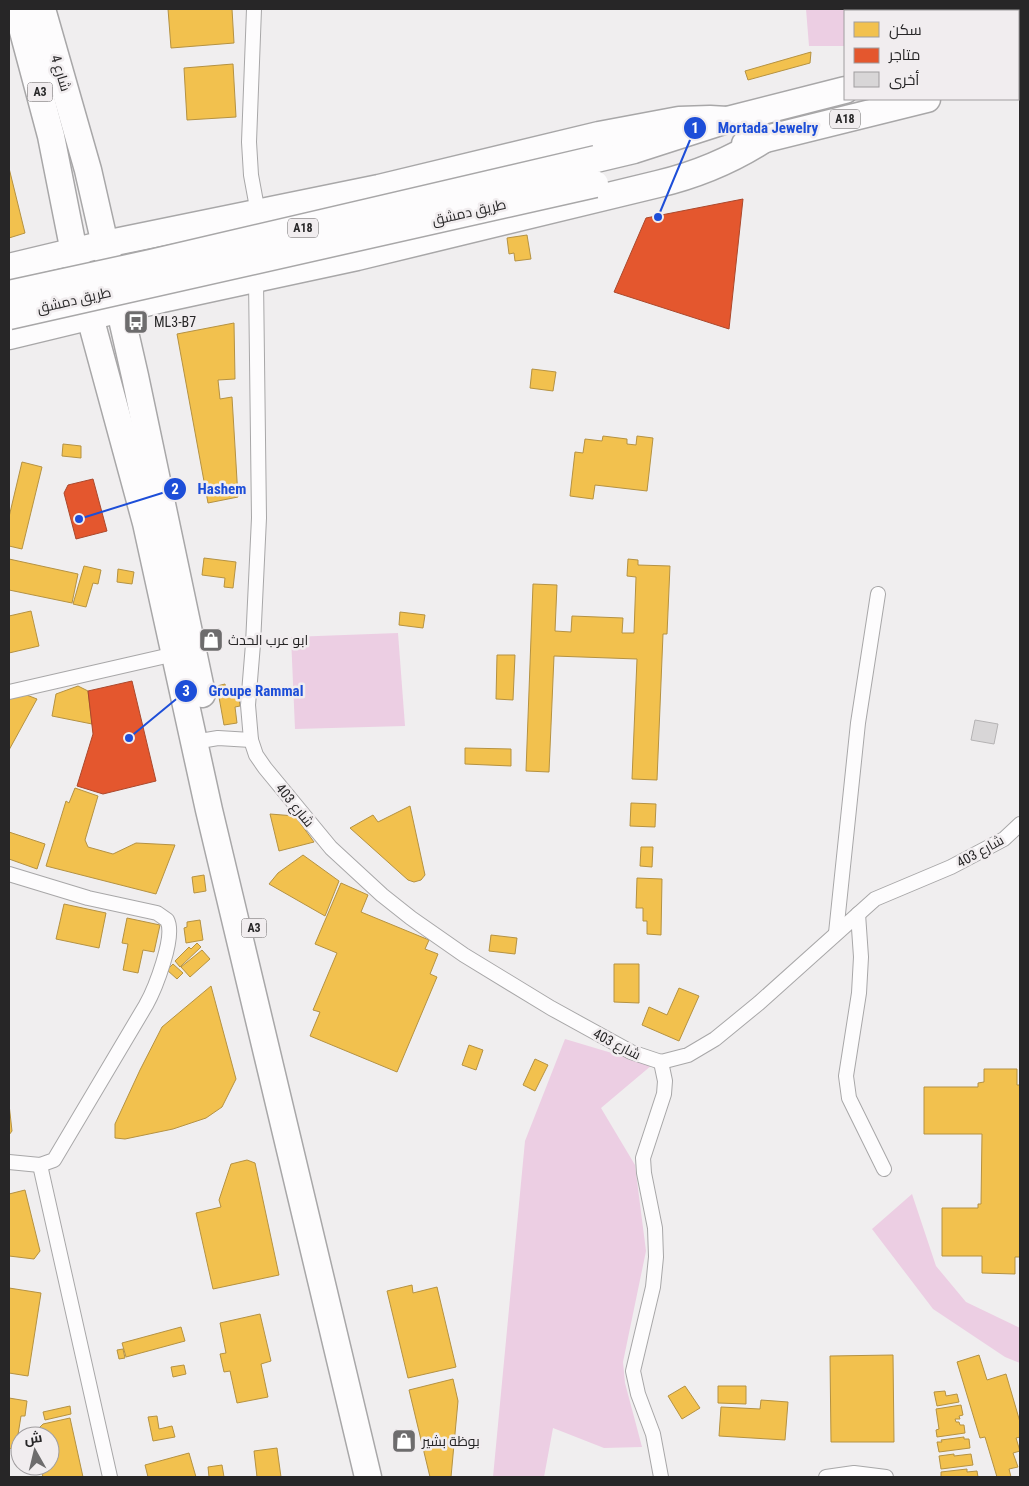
<svg xmlns="http://www.w3.org/2000/svg" width="1029" height="1486" font-family="'Roboto Condensed',Cairo,sans-serif">
<style>
.green{fill:#eccee3}
.homes{fill:#f2c14e;stroke:#b59242}
.shops{fill:#e4572e;stroke:#ab482c}
.building{fill:#d8d6d7;stroke:#b5b3b4}
.lines{fill:none;stroke-linecap:round;stroke-linejoin:round}
.street-casing{stroke:#a8a7a8;stroke-width:16}
.highway-casing{stroke:#a8a7a8;stroke-width:29}
.street{stroke:#fdfcfd;stroke-width:14}
.highway{stroke:#fdfcfd;stroke-width:26}
.highway-bridge-casing{stroke:#a8a7a8;stroke-width:29;stroke-linecap:butt}
.highway-bridge{stroke:#fdfcfd;stroke-width:26}
.labels{text-anchor:middle;dominant-baseline:central;stroke-width:5;stroke-linejoin:round;paint-order:stroke}
.shield{fill:#f1edef;stroke:#646263;stroke-width:1}
.shield-label{font-size:12px;font-weight:bold;fill:#272627}
.street-label{font-size:14px;fill:#272627;stroke:#f1edef}
.poi-label{font-size:14px;fill:#272627;stroke:#f1edef;text-anchor:start}
.leader{fill:none;stroke:#1d4ed8;stroke-width:2}
.callout-dot{fill:#1d4ed8;stroke:#f1edef;stroke-width:2}
.mark-label{font-size:15px;text-anchor:middle;font-weight:bold;fill:#fff}
.callout-label{font-size:15px;text-anchor:middle;font-weight:bold;fill:#1d4ed8;stroke:#f1edef;stroke-width:5;stroke-linejoin:round;paint-order:stroke}
</style>
<rect width="100%" height="100%" fill="#f0eeef"/>
<!-- green -->
<g class="green">
<polygon points="806,9 949,9 947,11 845,11 845,46 809,46"/>
<polygon points="398,633 405,726 295,729 291,637"/>
<polygon points="565,1039 652,1065 601,1108 635,1165 646,1251 623,1362 625,1383 642,1447 604,1448 553,1428 544,1477 493,1477 525,1141"/>
<polygon points="912,1194 936,1266 966,1302 1020,1328 1020,1363 1005,1357 933,1309 872,1229"/>
</g>
<!-- homes -->
<g class="homes">
<polygon points="168,9 232,9 234,43 171,48"/>
<polygon points="811,52 810,63 748,80 745,71"/>
<polygon points="233,64 236,117 187,120 184,68"/>
<polygon points="9,168 25,233 9,238"/>
<polygon points="527,235 531,259 515,261 514,253 509,254 507,238"/>
<polygon points="234,323 235,379 218,380 220,399 232,397 238,497 208,503 177,334"/>
<polygon points="532,369 556,372 553,391 530,388"/>
<polygon points="603,436 627,439 627,444 636,445 637,436 653,438 647,491 595,485 593,499 570,496 575,452 583,453 585,439 602,441"/>
<polygon points="63,444 81,446 81,458 62,456"/>
<polygon points="22,462 42,467 22,549 9,546 9,517"/>
<polygon points="204,558 236,562 233,588 224,587 225,578 202,575"/>
<polygon points="9,559 78,574 72,603 9,590"/>
<polygon points="628,559 638,560 638,565 670,566 667,634 663,634 657,780 632,779 637,659 554,656 549,772 526,771 533,584 557,585 555,631 571,632 572,616 623,618 622,633 634,633 636,577 627,576"/>
<polygon points="84,566 101,570 98,584 93,583 86,607 73,604"/>
<polygon points="118,569 134,572 132,584 117,582"/>
<polygon points="31,611 39,646 9,653 9,616"/>
<polygon points="400,612 425,615 423,628 399,625"/>
<polygon points="497,655 515,655 513,700 496,699"/>
<polygon points="225,684 227,694 238,692 240,706 235,707 237,723 224,725 217,686"/>
<polygon points="78,686 88,691 92,724 52,716 56,694"/>
<polygon points="24,694 37,699 9,750 9,697"/>
<polygon points="465,748 511,749 511,766 465,764"/>
<polygon points="75,788 98,796 85,840 88,847 113,854 136,843 175,845 156,894 46,866 66,801 69,803"/>
<polygon points="631,803 656,804 655,827 630,826"/>
<polygon points="410,806 425,875 421,880 414,882 408,880 350,828 373,815 378,822"/>
<polygon points="270,814 295,816 314,842 279,851"/>
<polygon points="9,832 45,844 37,869 9,859"/>
<polygon points="641,847 653,847 652,867 640,866"/>
<polygon points="303,855 339,881 325,916 269,884 278,873"/>
<polygon points="204,875 206,891 194,893 192,877"/>
<polygon points="637,878 662,879 661,935 647,934 647,921 643,921 643,908 636,908"/>
<polygon points="341,883 368,895 361,912 429,940 425,949 438,954 430,974 437,977 397,1072 310,1036 320,1012 313,1010 337,953 315,944"/>
<polygon points="64,904 106,913 99,948 56,939"/>
<polygon points="127,918 160,925 154,952 143,950 138,973 123,970 128,944 122,943"/>
<polygon points="200,920 203,940 186,943 184,928 187,927 187,922"/>
<polygon points="491,935 517,938 515,954 489,951"/>
<polygon points="197,943 201,947 180,967 175,961 189,947 191,949"/>
<polygon points="202,950 210,959 190,977 181,967"/>
<polygon points="173,964 183,973 177,979 167,970"/>
<polygon points="614,964 639,964 639,1003 614,1002"/>
<polygon points="211,986 236,1079 222,1107 206,1118 173,1129 125,1139 115,1138 115,1124 140,1070 162,1027"/>
<polygon points="679,988 699,996 679,1041 642,1025 649,1007 667,1015"/>
<polygon points="469,1045 483,1050 476,1070 462,1065"/>
<polygon points="535,1059 548,1065 535,1091 523,1085"/>
<polygon points="984,1069 1017,1069 1017,1085 1020,1085 1020,1257 1015,1257 1015,1274 982,1273 982,1256 942,1256 942,1208 978,1208 978,1204 981,1204 982,1134 924,1134 924,1087 978,1087 978,1083 984,1082"/>
<polygon points="9,1104 12,1131 9,1135"/>
<polygon points="247,1160 255,1163 279,1275 213,1289 196,1213 221,1207 219,1200 231,1164"/>
<polygon points="25,1190 40,1251 34,1259 9,1256 9,1194"/>
<polygon points="412,1285 413,1293 437,1287 456,1367 408,1378 387,1291"/>
<polygon points="9,1288 41,1293 28,1376 9,1373"/>
<polygon points="260,1314 271,1361 261,1364 268,1397 237,1403 230,1371 224,1372 220,1354 226,1353 220,1323"/>
<polygon points="181,1327 185,1341 126,1357 122,1343"/>
<polygon points="123,1349 125,1358 119,1359 117,1350"/>
<polygon points="893,1355 894,1442 831,1442 830,1356"/>
<polygon points="979,1355 987,1380 1006,1374 1020,1422 1020,1437 1016,1438 1020,1451 1013,1453 1018,1467 1009,1469 1011,1477 997,1477 985,1437 980,1438 957,1362"/>
<polygon points="184,1365 186,1374 173,1377 171,1367"/>
<polygon points="453,1379 458,1401 451,1477 430,1477 409,1390"/>
<polygon points="685,1386 700,1408 682,1419 668,1396"/>
<polygon points="718,1386 746,1386 746,1404 718,1403"/>
<polygon points="945,1391 946,1396 957,1394 959,1402 937,1406 934,1392"/>
<polygon points="9,1398 27,1401 25,1416 21,1416 16,1447 9,1449"/>
<polygon points="761,1400 788,1402 785,1440 719,1436 721,1407 760,1409"/>
<polygon points="961,1405 963,1415 959,1416 960,1419 955,1419 956,1422 959,1422 960,1425 964,1425 965,1433 937,1437 936,1430 939,1429 936,1409"/>
<polygon points="70,1406 71,1414 45,1420 43,1412"/>
<polygon points="157,1416 159,1429 172,1426 175,1437 153,1441 148,1417"/>
<polygon points="70,1418 83,1477 43,1477 40,1466 50,1466 50,1436 39,1436 38,1429 43,1424"/>
<polygon points="964,1437 964,1439 969,1439 970,1448 939,1452 937,1442 942,1442 941,1440"/>
<polygon points="277,1448 281,1477 257,1477 254,1451"/>
<polygon points="189,1453 196,1477 148,1477 145,1465"/>
<polygon points="954,1454 954,1456 971,1454 973,1465 941,1469 939,1456"/>
<polygon points="222,1465 224,1477 209,1477 208,1467"/>
<polygon points="967,1469 967,1472 977,1471 978,1477 941,1477 941,1472"/>
</g>
<!-- shops -->
<g class="shops">
<polygon points="743,199 729,329 614,292 646,218"/>
<polygon points="93,479 107,531 76,539 64,493 68,485"/>
<polygon points="132,681 156,781 103,794 77,786 93,734 88,691"/>
</g>
<!-- building -->
<polygon class="building" points="975,720 998,724 994,744 971,740"/>
<g class="lines">
<defs>
<g id="street">
<polyline points="254,9 249,142 251,175 258,213"/>
<polyline points="256,280 259,518 253,644 248,705 251,740 256,755 265,768 331,848 382,895 411,918 464,955 551,1008 631,1052 661,1062 688,1055 715,1039 759,1003 875,899 951,867 1004,839 1020,824"/>
<polyline points="9,692 175,654"/>
<polyline points="194,742 218,738 251,740"/>
<path d="M9,874L88,898L157,913L167,920C176,936 155,989 146,1005L54,1160L40,1165L9,1162"/>
<polyline points="858,914 861,957 859,993 846,1076 849,1098 884,1169"/>
<polyline points="836,933 858,723 878,594"/>
<polyline points="40,1165 110,1477"/>
<polyline points="661,1477 653,1434 638,1394 633,1371 653,1287 656,1257 655,1228 644,1173 643,1158 664,1094 665,1081 661,1062"/>
<polyline points="826,1477 854,1473 886,1477"/>
</g>
<g id="highway">
<polyline points="17,9 51,136 74,252 90,317 146,523 209,810 368,1477"/>
<polyline points="42,9 88,170 135,376 202,694"/>
<polyline points="1018,32 1020,31"/>
<polyline points="1018,76 1020,75"/>
<polyline points="745,144 927,99"/>
<polyline points="596,159 634,150 727,120 845,90"/>
<polyline points="9,267 105,244 379,188 599,135 679,120 710,119 727,120"/>
<path d="M9,336L162,299L357,257L658,184C696,175 730,161 763,140"/>
</g>
</defs>
<!-- street casing -->
<use href="#street" class="street-casing"/>
<!-- highway casing -->
<use href="#highway" class="highway-casing"/>
<!-- street -->
<use href="#street" class="street"/>
<!-- highway -->
<use href="#highway" class="highway"/>
<defs>
<g id="highway-bridge">
<polyline points="9,294 151,263 596,159"/>
<polyline points="9,316 595,184"/>
</g>
</defs>
<!-- highway-bridge casing -->
<use href="#highway-bridge" class="highway-bridge-casing"/>
<!-- highway-bridge -->
<use href="#highway-bridge" class="highway-bridge"/>
</g>
<!-- icons -->
<defs>
<symbol id="bus-square" viewBox="-11 -11 22 22"><rect x="-9" y="-9" width="18" height="18" rx="4" fill="#6d6c6d" stroke="#f1edef"/><path d="M-5-6H5V4H4V6H2V4H-2V6H-4V4H-5ZM-3.5-4V0h7V-4ZM-3.5 1.2v1.5H-2V1.2ZM2 1.2v1.5H3.5V1.2Z" fill="#fff"/></symbol>
<symbol id="shop-square" viewBox="-11 -11 22 22"><rect x="-9" y="-9" width="18" height="18" rx="4" fill="#6d6c6d" stroke="#f1edef"/><path d="M-5-2.5h2.3a2.7 3.5 0 0 1 5.4 0H5L5.5 6h-11ZM-1.5-2.5h3a1.5 2.3 0 0 0-3 0Z" fill="#fff"/></symbol>
</defs>
<g fill-rule="evenodd">
<use href="#bus-square" x="122" y="308" width="28" height="28"/>
<use href="#shop-square" x="197" y="626" width="28" height="28"/>
<use href="#shop-square" x="390" y="1427" width="28" height="28"/>
</g>
<g class="labels">
<!-- shield labels -->
<g class="shield">
<rect x="27.5" y="82.5" width="25" height="19" rx="4"/>
<rect x="830" y="109.5" width="30" height="19" rx="4"/>
<rect x="288" y="218.5" width="30" height="19" rx="4"/>
<rect x="241.5" y="918.5" width="25" height="19" rx="4"/>
</g>
<g class="shield-label">
<text x="40" y="92">A3</text>
<text x="845" y="119">A18</text>
<text x="303" y="228">A18</text>
<text x="254" y="928">A3</text>
</g>
<!-- street labels -->
<g class="street-label">
<text transform="translate(61 73) rotate(73)">شارع 4</text>
<text transform="translate(469 212) rotate(-13)">طريق دمشق</text>
<text transform="translate(74 300) rotate(-13)">طريق دمشق</text>
<text transform="translate(295 805) rotate(51)">شارع 403</text>
<text transform="translate(980 851) rotate(-29)">شارع 403</text>
<text transform="translate(617 1044) rotate(27)">شارع 403</text>
</g>
<!-- poi labels -->
<g class="poi-label">
<text x="154" y="322">ML3-B7</text>
<text x="228" y="640">ابو عرب الحدث</text>
<text x="422" y="1441">بوظة بشير</text>
</g>
</g>
<!-- callouts -->
<path class="leader" d="M658 217L695 128M79 519L175 489M129 738L186 691"/>
<g class="callout-dot">
<circle cx="658" cy="217" r="5"/>
<circle cx="79" cy="519" r="5"/>
<circle cx="129" cy="738" r="5"/>
<circle cx="695" cy="128" r="12"/>
<circle cx="175" cy="489" r="12"/>
<circle cx="186" cy="691" r="12"/>
</g>
<g class="mark-label">
<text x="695" y="133">1</text>
<text x="175" y="494">2</text>
<text x="186" y="696">3</text>
</g>
<g class="callout-label">
<text x="768" y="133">Mortada Jewelry</text>
<text x="222" y="494">Hashem</text>
<text x="256" y="696">Groupe Rammal</text>
</g>
<!-- border -->
<rect width="1029" height="1486" fill="none" stroke="#272627" stroke-width="20"/>
<!-- legend -->
<rect x="844" y="10" width="175" height="90" fill="#f1edef" stroke="#a09d9f"/>
<rect x="854" y="22" width="25" height="15" fill="#f2c14e" stroke="#a09d9f"/>
<text x="889" y="35" font-size="15" fill="#272627">سكن</text>
<rect x="854" y="48" width="25" height="15" fill="#e4572e" stroke="#a09d9f"/>
<text x="889" y="60" font-size="15" fill="#272627">متاجر</text>
<rect x="854" y="72" width="25" height="15" fill="#d8d6d7" stroke="#a09d9f"/>
<text x="889" y="85" font-size="15" fill="#272627">أخرى</text>
<!-- north arrow -->
<g transform="translate(35 1451) rotate(352)"><circle r="24" fill="#f1edef" stroke="#a09d9f"/>
<path d="M0-4L9 19L0 12L-9 19Z" fill="#6d6c6d"/>
<text y="-8" font-size="14" font-weight="bold" text-anchor="middle" fill="#272627">ش</text>
</g>
</svg>
